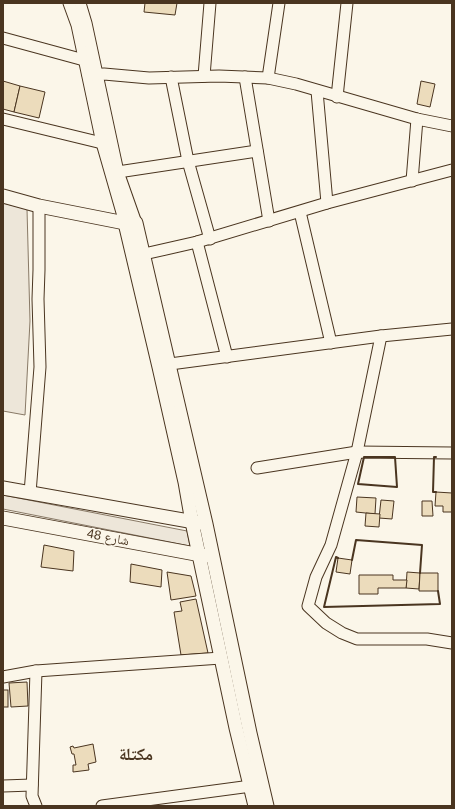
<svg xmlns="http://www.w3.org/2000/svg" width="455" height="809" font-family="Arial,'Noto Naskh Arabic',sans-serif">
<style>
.green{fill:#ede6d9;stroke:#887966}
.building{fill:#ecdcbc;stroke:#4a3520}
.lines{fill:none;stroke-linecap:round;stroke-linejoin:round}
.minor-casing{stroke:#4a3520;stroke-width:13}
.major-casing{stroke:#4a3520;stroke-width:15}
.minor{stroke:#fbf6e9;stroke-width:11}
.major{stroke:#fbf6e9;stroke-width:13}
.wall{stroke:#4a3520;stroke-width:2}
.labels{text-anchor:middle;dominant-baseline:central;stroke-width:3;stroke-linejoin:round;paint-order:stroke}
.street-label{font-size:13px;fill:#4a3520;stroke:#fbf6e9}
.district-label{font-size:17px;font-weight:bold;fill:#4a3520;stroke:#fbf6e9}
</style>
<rect width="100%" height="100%" fill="#fbf6e9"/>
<!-- green -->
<g class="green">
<polygon points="3,203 27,209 30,321 25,415 3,411"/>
<polygon points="3,495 187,531 190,546 3,509"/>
</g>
<!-- building -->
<g class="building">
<polygon points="145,3 177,3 175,15 144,12"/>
<polygon points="3,81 20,86 14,112 3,109"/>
<polygon points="421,81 435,84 430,107 417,104"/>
<polygon points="20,86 45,92 39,118 14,112"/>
<polygon points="436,492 452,493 452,512 443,512 443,506 435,506"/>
<polygon points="357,497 376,498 375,514 356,512"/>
<polygon points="381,500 394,501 392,519 379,518"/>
<polygon points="422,501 432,501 433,516 422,516"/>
<polygon points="366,513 380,514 379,527 365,526"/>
<polygon points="44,545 74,551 73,571 41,567"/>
<polygon points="338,558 352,560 350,574 336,572"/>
<polygon points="131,564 162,570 161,587 130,582"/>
<polygon points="167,572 191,576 196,596 171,600"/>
<polygon points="407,572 420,573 419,589 406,588"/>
<polygon points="420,573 438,573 438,591 419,591"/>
<polygon points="359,575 393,575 393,580 407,580 406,588 378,588 378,594 359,594"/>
<polygon points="196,599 208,653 181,655 174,612 182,611 180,602"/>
<polygon points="27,682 28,706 11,707 9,683"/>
<rect x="3" y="690" width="5" height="17"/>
<polygon points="93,744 96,762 88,764 89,770 73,772 73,765 76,765 74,754 72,754 70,747 73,746 74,748"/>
</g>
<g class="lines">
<defs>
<g id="minor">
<polyline points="69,3 77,25 102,143 125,223"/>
<polyline points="80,3 86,23 118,172 136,223"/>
<polyline points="3,38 84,60"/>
<polyline points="88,75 104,74 149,78 219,76 268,78 296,84 417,119 452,126"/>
<polyline points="204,76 210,3"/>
<polyline points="171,77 188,161 210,239"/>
<polyline points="245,77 269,221"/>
<polyline points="268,78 279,3"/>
<polyline points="317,91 327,203"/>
<polyline points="337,97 347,3"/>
<polyline points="3,119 102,143"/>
<polyline points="118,172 257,151"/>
<polyline points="412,181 417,119"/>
<polyline points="300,212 331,343"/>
<polyline points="197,242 227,357"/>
<polyline points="144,254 197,242 327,203 452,170"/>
<polyline points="381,336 357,452 331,545 316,577 308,606 326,623 342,633 357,639 427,639 452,643"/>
<polyline points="170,364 381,336 452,329"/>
<polyline points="257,468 357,452 452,453"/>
<polyline points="30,493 40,367 38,299 39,270 39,206"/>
<polyline points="36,671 32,796 36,806"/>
<polyline points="3,677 36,671 221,658"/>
<polyline points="3,786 32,785"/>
<polyline points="102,806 251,786"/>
</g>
<g id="major">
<polyline points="3,196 39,206 125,223 136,223 206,524 250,733 267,806"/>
<polyline points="125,223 159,367 185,482 192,522 236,728 255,806"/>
<polyline points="3,488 200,523"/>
<polyline points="3,518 206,556"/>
</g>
</defs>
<!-- minor casing -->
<use href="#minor" class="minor-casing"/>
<!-- major casing -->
<use href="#major" class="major-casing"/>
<!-- minor -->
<use href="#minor" class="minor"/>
<!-- major -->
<use href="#major" class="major"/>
<!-- wall -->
<g class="wall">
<polygon points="364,457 395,457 397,487 358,484"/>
<polyline points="436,492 433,492 434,457 436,457"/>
<polyline points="338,558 336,557 324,607 440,604 438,591"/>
<polyline points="352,560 356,540 422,545 420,573"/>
</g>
</g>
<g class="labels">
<!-- street labels -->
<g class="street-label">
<text transform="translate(108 537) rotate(11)">48 شارع</text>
</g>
<!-- district labels -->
<g class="district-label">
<text x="136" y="754">مكتلة</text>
</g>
</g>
<!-- border -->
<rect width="455" height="809" fill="none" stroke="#4a3520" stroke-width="8"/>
</svg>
